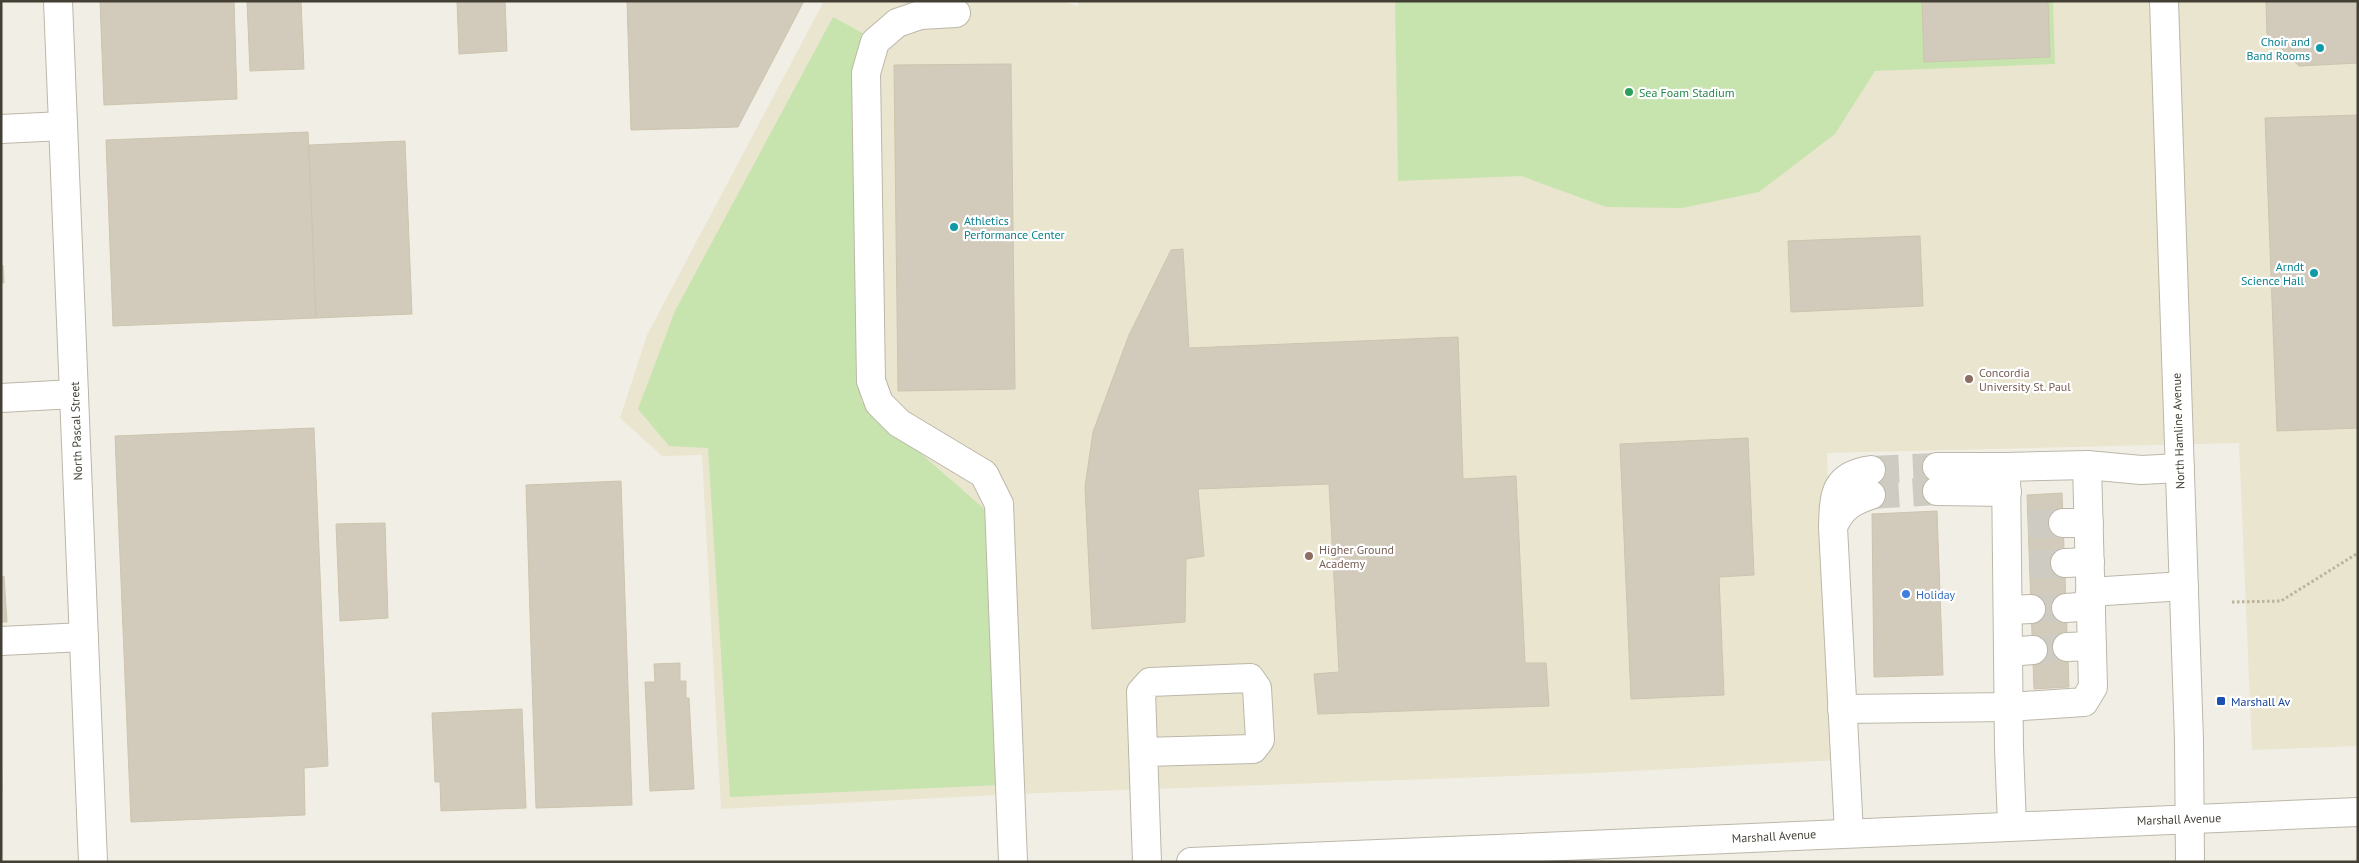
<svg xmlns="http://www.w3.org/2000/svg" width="2359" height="863" font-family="'PT Sans',sans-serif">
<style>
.education{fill:#eae5cf}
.green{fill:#c7e4af}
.building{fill:#d2cbbb;stroke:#cdc4ae}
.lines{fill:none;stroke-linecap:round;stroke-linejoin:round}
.minor-tunnel{stroke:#ceccc2;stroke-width:28;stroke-dasharray:28 14;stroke-linecap:butt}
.minor-casing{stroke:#bcb7a8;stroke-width:30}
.path{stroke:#bdb49a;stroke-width:3;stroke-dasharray:2.5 2.5;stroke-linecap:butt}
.minor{stroke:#fff;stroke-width:28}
.culture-dot{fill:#0f9aa8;stroke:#fff;stroke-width:2}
.leisure-dot{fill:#2e9e5b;stroke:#fff;stroke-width:2}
.education-dot{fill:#8d6e63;stroke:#fff;stroke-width:2}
.shop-dot{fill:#3f7fe0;stroke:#fff;stroke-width:2}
.transit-dot{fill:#1a4fb4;stroke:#fff;stroke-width:2}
.labels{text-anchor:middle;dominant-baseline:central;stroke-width:4.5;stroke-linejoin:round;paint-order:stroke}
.culture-label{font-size:12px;fill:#0d838f;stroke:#fff;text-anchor:end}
.leisure-label{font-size:12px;fill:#27864d;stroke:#fff;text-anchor:start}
.education-label{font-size:12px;fill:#785e54;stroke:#fff;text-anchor:start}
.street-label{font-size:12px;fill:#433f35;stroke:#fff}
.shop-label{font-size:12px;fill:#366cbe;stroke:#fff;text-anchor:start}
.transit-label{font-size:12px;fill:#164399;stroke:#fff;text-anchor:start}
</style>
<rect width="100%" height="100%" fill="#f1efe5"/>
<!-- education -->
<polygon class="education" points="824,1 1061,1 1078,6 1079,1 2358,1 2358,746 2252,750 2239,443 1827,453 1837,760 1597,773 1039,793 721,809 702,455 662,456 620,418 647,335"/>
<!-- green -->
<g class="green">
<polygon points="1395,1 2053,1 2055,64 1875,71 1835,134 1759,192 1682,208 1606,207 1521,176 1398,181"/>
<polygon points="833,17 868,36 857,64 861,401 990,514 1000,785 730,797 708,448 669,446 638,409 675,311"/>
</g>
<!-- building -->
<g class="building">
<polygon points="100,1 234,1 237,99 104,105"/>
<polygon points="247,1 301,1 304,69 250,71"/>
<polygon points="457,1 505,1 507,51 459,54"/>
<polygon points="627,1 804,1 738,127 631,130"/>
<polygon points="1922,1 2048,1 2050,57 1924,62"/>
<polygon points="2266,1 2358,1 2358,63 2299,66 2267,34"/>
<polygon points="1011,64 1015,389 898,391 894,65"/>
<polygon points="2358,115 2358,428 2277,431 2265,118"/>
<polygon points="308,132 316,318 113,326 106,140"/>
<polygon points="405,141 412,314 316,318 309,145"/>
<polygon points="1920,236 1923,306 1791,312 1788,241"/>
<polygon points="1183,249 1189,348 1458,337 1463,479 1516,476 1525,663 1546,663 1549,706 1318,714 1314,674 1339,672 1329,484 1198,489 1204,556 1186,559 1185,622 1092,629 1085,487 1093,432 1129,335 1171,250"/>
<polygon points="3,265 4,283 1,283 1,266"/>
<polygon points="314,428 328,766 304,768 305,815 131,822 115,436"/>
<polygon points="1748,438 1754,575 1719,577 1724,695 1631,699 1620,444"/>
<polygon points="621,481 632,805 536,808 526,485"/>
<polygon points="2062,493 2069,687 2034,689 2027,495"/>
<polygon points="1937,511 1943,675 1874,677 1872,514"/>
<polygon points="385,523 388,618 340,621 336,524"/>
<polygon points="4,576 7,622 1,622 1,577"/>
<polygon points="680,663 680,681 686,681 686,698 689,698 694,789 650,791 645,682 655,682 654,664"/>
<polygon points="522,709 526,808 441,811 440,782 435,782 432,713"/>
<polygon points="1,739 2,792 1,792"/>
</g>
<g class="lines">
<!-- minor-tunnel -->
<g class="minor-tunnel">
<polyline points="1871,470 1937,467"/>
<polyline points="1871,495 1937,491"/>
<polyline points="2028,524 2063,523"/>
<polyline points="2030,565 2065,563"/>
<polyline points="2031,609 2066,608"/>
<polyline points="2033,650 2067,647"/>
</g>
<defs>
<g id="minor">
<polyline points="58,1 93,862"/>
<polyline points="2164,1 2189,740 2190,862"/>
<polyline points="956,13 920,15 897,23 875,42 866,73 871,381 879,403 899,423 984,474 999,504 1013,862"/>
<polyline points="1,129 63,126"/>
<polyline points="1,398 74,394"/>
<polyline points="1937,467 2006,467"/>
<polyline points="1937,491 2007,492"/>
<polyline points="2063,523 2089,523"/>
<path d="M1833,526C1834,495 1834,475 1871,470"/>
<polyline points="2065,563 2090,562"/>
<polyline points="2090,592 2184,586"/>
<polyline points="2066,608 2091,606"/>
<polyline points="2008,610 2031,609"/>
<polyline points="1,641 84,637"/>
<polyline points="2067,647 2092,646"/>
<polyline points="2008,652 2033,650"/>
<polyline points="1842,709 2009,707 2084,702 2093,687 2087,465"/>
<polyline points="1143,752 1253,749 1260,740 1257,688 1250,678 1150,682 1141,692 1147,862"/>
<polyline points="2012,825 2009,748 2006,467 2087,465 2141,470 2180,468"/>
<path d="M1849,833L1833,527C1841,508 1852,501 1871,495"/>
<polyline points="1191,862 2358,812"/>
</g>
</defs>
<!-- minor casing -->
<use href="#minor" class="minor-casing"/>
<!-- path -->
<polyline class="path" points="2232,602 2281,601 2358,553"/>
<!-- minor -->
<use href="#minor" class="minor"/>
</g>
<!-- markers -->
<g class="culture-dot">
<circle cx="2320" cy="48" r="5"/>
<circle cx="954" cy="227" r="5"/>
<circle cx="2314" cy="273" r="5"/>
</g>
<circle class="leisure-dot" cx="1629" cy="92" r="5"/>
<g class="education-dot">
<circle cx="1969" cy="379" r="5"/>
<circle cx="1309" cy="556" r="5"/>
</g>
<circle class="shop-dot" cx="1906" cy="594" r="5"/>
<rect class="transit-dot" x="2216" y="696" width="10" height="10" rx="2.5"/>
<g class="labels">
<!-- culture labels -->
<g class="culture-label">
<text x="2310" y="41">Choir and<tspan x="2310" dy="14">Band Rooms</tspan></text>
<text x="964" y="220" text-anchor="start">Athletics<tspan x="964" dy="14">Performance Center</tspan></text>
<text x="2304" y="266">Arndt<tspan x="2304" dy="14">Science Hall</tspan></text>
</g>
<!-- leisure labels -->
<g class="leisure-label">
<text x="1639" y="92">Sea Foam Stadium</text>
</g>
<!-- education labels -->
<g class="education-label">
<text x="1979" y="372">Concordia<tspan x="1979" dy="14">University St. Paul</tspan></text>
<text x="1319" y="549">Higher Ground<tspan x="1319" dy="14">Academy</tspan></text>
</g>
<!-- street labels -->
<g class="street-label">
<text transform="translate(76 431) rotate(-92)">North Pascal Street</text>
<text transform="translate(2178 431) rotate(-92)">North Hamline Avenue</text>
<text transform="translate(2179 819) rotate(-2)">Marshall Avenue</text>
<text transform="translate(1774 836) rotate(-3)">Marshall Avenue</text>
</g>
<!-- shop labels -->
<g class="shop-label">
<text x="1916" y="594">Holiday</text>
</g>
<!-- transit labels -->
<g class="transit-label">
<text x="2231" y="701">Marshall Av</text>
</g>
</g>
<!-- border -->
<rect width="2359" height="863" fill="none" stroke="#433f35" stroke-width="5"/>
</svg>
